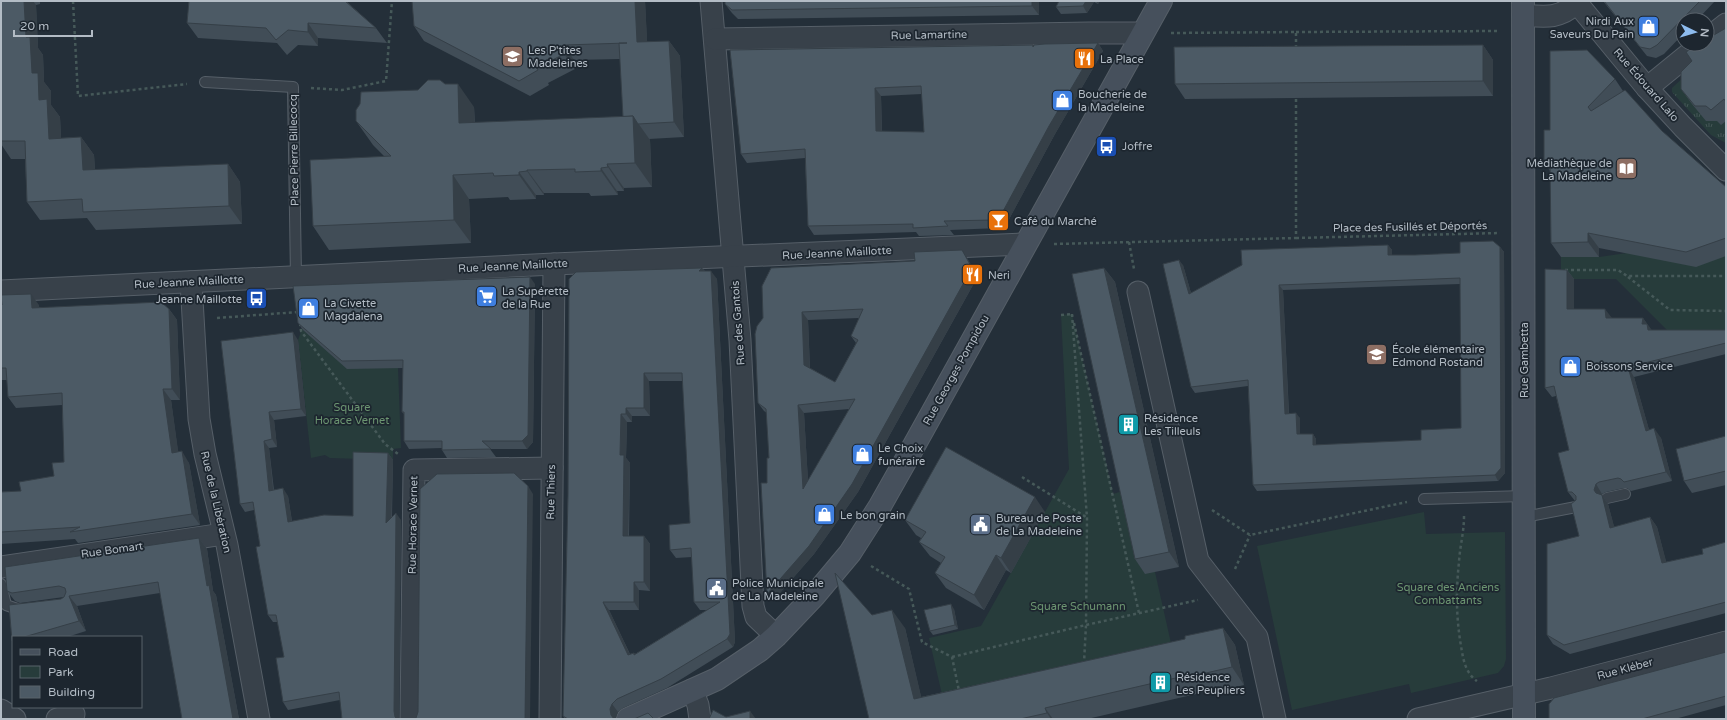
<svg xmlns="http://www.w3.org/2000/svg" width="1727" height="720" font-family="'Varela Round',sans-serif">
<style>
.grass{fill:url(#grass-tufts)}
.green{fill:#273c3b}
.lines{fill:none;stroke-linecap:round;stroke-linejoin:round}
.lane-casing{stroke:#565f68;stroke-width:12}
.street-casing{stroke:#565f68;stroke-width:23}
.secondary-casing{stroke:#565f68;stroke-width:24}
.path{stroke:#465959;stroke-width:2.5;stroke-dasharray:3 3;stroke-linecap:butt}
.lane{stroke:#38414a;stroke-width:10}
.street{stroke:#38414a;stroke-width:21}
.secondary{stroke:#46505c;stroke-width:22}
.wall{fill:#414d57;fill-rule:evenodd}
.shaded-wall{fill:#353f47}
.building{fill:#4c5a65;stroke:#353f47;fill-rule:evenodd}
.labels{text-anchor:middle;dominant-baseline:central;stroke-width:3.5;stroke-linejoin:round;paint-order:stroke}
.poi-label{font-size:11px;fill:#b3bcc5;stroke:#1d262f;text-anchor:start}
.street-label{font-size:11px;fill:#b3bcc5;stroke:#1d262f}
.park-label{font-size:11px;fill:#6c9571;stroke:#1d262f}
</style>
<defs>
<pattern id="grass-tufts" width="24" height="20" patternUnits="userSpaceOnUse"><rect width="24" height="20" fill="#273c3b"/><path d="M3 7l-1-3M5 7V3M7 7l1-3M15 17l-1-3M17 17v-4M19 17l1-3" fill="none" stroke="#445656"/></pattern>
</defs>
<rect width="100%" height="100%" fill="#242f39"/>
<!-- grass -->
<polygon class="grass" points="1683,78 1726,121 1726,143 1711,135 1672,92 1672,88"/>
<!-- green -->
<g class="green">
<polygon points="1627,253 1726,256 1726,339 1676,339 1616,279 1561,279 1561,257 1599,257"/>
<polygon points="1072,314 1113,494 1126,490 1155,572 1175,661 946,712 929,638 981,626 1069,469 1061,315"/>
<polygon points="303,326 398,368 401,448 393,449 393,460 330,458 325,455 311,458 298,340"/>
<polygon points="1424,512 1426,534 1505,532 1506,659 1504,666 1498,673 1411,693 1409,684 1292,710 1257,546"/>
</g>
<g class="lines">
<defs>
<g id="lane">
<polyline points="205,82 293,87 296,277"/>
<polyline points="1607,498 1625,494"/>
<polyline points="1424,499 1524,496"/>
<polyline points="1524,517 1576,507"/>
<polyline points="1,584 6,605 20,610"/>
</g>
<g id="street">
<polyline points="711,1 740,340 753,606 756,617 776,636"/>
<path d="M1523,15C1546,17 1559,19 1577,3L1647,88L1683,127L1726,170"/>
<polyline points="715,39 1089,33 1143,33"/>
<polyline points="1707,39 1726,24"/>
<polyline points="1647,88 1701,44"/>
<polyline points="191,282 199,419 205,454 227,545 259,719"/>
<polyline points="1,291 554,264 1025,244"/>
<polyline points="1138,292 1198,561 1257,637 1275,719"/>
<polyline points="1,567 223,534"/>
<polyline points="692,690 698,705 700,719"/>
<polyline points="1,710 15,719"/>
<polyline points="57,719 74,714"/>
<polyline points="411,719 414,470 552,468"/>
<polyline points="550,719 554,264"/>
<polyline points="1418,719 1551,688 1726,642"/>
</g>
<g id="secondary">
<polyline points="1523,1 1524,719"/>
<polyline points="628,719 717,679 760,650 776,636 814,596 850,553 880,506 911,451 1161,1"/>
</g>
</defs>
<!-- lane casing -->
<use href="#lane" class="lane-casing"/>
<!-- street casing -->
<use href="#street" class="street-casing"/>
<!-- secondary casing -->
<use href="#secondary" class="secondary-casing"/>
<!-- path -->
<g class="path">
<polyline points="73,1 78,96 187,84"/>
<polyline points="1296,32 1500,31"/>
<polyline points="1171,33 1296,32 1296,48"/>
<polyline points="311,88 342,90 386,81 392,1"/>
<polyline points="1296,238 1500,233"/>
<polyline points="1129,242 1134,269"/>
<polyline points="1054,244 1296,238 1296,95"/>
<polyline points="1565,270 1618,270 1627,276 1726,276"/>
<polyline points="1628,277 1670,310 1726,311"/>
<polyline points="1072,314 1087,518 1086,625 1084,663"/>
<polyline points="1061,315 1072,314 1072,316"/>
<polyline points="217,318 298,312"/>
<polyline points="300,323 301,331 385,444 398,454"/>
<polyline points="1074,323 1139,613"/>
<polyline points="1022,477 1086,517"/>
<polyline points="1212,510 1250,535 1407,502"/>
<path d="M1464,516C1464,533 1460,545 1459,562C1456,590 1456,617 1461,646C1463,658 1465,673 1477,681"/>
<polyline points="871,566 909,589 922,642 952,657 959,691"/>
<polyline points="1235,569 1250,535"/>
<polyline points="952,657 1086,625 1198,600"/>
</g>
<!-- lane -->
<use href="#lane" class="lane"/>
<!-- street -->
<use href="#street" class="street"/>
<!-- secondary -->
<use href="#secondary" class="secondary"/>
</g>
<!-- wall -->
<g class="wall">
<polygon points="1,1 40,1 40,4 36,5 38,48 43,55 44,82 51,91 51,105 60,117 61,138 81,137 94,155 95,170 228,164 240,182 242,224 96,230 87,218 40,220 27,202 25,159 11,159 1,144"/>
<polygon points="189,1 346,1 376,28 387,43 318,38 318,46 298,45 287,55 277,43 198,38 187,23"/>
<polygon points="645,1 647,42 669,41 680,56 684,137 649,139 650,140 652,187 624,188 624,191 617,191 618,195 591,196 589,193 544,193 544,195 536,195 536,199 510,200 508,197 469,199 471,243 329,250 313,226 385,157 373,145 356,121 474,107 475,123 623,117 620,59 574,60 575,69 548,83 549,85 530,96 424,41 414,26"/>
<polygon points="1039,1 1039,15 738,19 732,13 725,4"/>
<polygon points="1059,1 1100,1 1098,4 1094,2 1087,13 1061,14 1056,7"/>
<polygon points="1603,1 1715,1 1697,20 1683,20 1683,34 1664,54 1656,58 1647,56"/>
<polygon points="1726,28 1726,121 1721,125 1717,121 1706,121 1692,104 1681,89 1692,61"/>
<path d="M1098,43L1103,51L1055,134L1007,223L999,228L950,230L954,235L919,236L916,232L814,235L808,226L805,158L747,163L741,154L730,50L1033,46ZM922,94L924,132L882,131L881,96Z"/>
<polygon points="1483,45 1493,60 1493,96 1185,99 1175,84"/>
<polygon points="1615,79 1623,91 1662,131 1726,187 1726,256 1696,267 1599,248 1599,257 1561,257 1551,243 1550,171 1544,162 1550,130"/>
<path d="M1388,245L1392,250V255H1415L1460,253L1500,247L1504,252L1505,473L1498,481L1257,491L1253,485L1248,386L1195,393L1191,387L1183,265L1191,293ZM1460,284L1461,428L1421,440L1316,445V439L1313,434H1300V418L1289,413L1283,290Z"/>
<path d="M962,250L978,276L858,492L814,554L772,602L767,483L769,458L767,413L764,411L758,403L763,318L915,261ZM859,318L851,336L856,343L835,382L810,368L808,320ZM849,409L808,481L804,413Z"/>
<path d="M702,268L705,271L717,279L735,642L733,647L667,688L623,708L618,712L616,717V719H565L563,716L568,495ZM649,381H683L690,523L670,550L676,558L692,557L694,602L700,610H707L635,654L634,653L630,654L609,610H639V590L650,591V544L644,536H629L630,463L626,458L627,422H632V416H650Z"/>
<polygon points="1104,268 1115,282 1179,567 1145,574 1135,559"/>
<polygon points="1567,270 1574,279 1574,309 1612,318 1643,318 1651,330 1726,330 1726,354 1634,377 1649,430 1661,438 1672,481 1631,491 1627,488 1624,488 1606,492 1602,494 1602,495 1608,504 1614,527 1650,517 1657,527 1666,562 1703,554 1726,542 1726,613 1570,654 1553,644 1547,635 1579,536 1575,501 1568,492 1569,450 1556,396 1552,397 1545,388"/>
<polygon points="535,284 533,442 527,449 490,449 496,457 447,458 442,450 442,448 409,449 404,441 404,414 402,412 403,368 347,369 303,330 298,323"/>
<polygon points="1,305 39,305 39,307 169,309 177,320 180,400 171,400 178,452 189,463 200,525 78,543 75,539 1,544 1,492 21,491 54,476 64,462 62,405 16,408 8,397 7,380 1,380"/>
<polygon points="298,340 306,416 274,420 277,447 269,448 274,490 288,496 292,521 353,516 388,453 393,460 392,517 401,520 399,719 340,700 288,710 283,702 284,657 278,622 273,622 268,615 260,546 254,510 245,512 240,504 221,341"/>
<polygon points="1726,436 1726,485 1692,493 1684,481"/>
<polygon points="1045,512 1011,573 1006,570 984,610 946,588 935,573 941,563 930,556 919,542 921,538 916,535 905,520"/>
<polygon points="199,538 207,549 213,591 216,595 239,719 182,719 160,593 77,606 86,631 67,637 13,637 13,642 12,641 9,605 61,599 64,597 20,603 15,601 7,591 5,567"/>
<polygon points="954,609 958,629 933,635 930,631"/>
<polygon points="872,615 905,628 921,697 1185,639 1223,628 1235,645 1244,685 1206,694 1205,692 1087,719 869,719"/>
<polygon points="1726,652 1726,705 1675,719 1549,719"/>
</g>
<!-- shaded-wall -->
<g class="shaded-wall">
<polygon points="24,1 33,1 36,5 38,48 43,55 44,82 51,91 51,105 60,117 62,157 49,139 32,73 26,37"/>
<polygon points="635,1 645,1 648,58 637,42"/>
<polygon points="1032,1 1039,1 1039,15 1032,6"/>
<polygon points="1086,1 1093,1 1094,2 1087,13 1083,6"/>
<polygon points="1096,1 1100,1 1098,4"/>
<polygon points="308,23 318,38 318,46 308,32"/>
<polygon points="669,41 680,56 684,137 674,122"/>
<polygon points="1098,43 1103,51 1055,134 1007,223 1001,215 1049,126"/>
<polygon points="564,45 574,60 575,69 564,54"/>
<polygon points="1483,45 1493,60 1493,96 1483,81"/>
<polygon points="458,84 474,107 476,147 459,123"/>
<polygon points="875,88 881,96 882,140 876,131"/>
<polygon points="633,116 650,140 652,187 635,163"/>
<polygon points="81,137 94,155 96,188 83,170"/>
<polygon points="228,164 240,182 242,224 229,206"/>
<polygon points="607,164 624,188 624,191 608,167"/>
<polygon points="601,168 617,191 618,195 601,171"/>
<polygon points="527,170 544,193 544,195 527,171"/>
<polygon points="519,172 536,195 536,199 519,175"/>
<polygon points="453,175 469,199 471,243 454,220"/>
<polygon points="1588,233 1599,248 1599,257 1588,242"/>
<polygon points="1388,245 1392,250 1392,261 1388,255"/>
<polygon points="1500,247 1504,252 1505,473 1498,481 1495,475"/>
<polygon points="962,250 978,276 858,492 814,554 772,602 767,594"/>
<polygon points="1179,260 1183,265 1193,300 1189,294"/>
<polygon points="702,268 708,276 699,271"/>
<polygon points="1104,268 1115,282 1179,567 1169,552"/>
<polygon points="1567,270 1574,279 1574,318 1567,309"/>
<polygon points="711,271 717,279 735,642 733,647 727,639"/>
<polygon points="530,277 535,284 533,442 527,449 522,441"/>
<polygon points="1279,285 1283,290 1289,419 1285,414"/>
<polygon points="31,294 39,305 40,319 32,308"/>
<polygon points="169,309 177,320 180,400 172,389"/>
<polygon points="1605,309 1612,318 1606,318"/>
<polygon points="802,312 808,320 810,373 804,365"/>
<polygon points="1643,318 1654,333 1654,339 1642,324"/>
<polygon points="293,332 298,340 306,416 301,409"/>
<polygon points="1628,367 1634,377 1652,440 1646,431"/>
<polygon points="644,373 649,381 650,416 644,408"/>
<polygon points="163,389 171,400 180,464 172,453"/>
<polygon points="798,405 804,413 809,497 803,489"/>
<polygon points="626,408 632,416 632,422 626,414"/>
<polygon points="269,412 274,420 277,447 272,439"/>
<polygon points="1296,413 1300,418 1300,440 1297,434"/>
<polygon points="621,414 627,422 626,458 630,463 628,544 623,536 620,455"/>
<polygon points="1654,428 1661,438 1672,481 1666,472"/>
<polygon points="1313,434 1316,439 1316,450 1313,445"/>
<polygon points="264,441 269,448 274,498 269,491"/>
<polygon points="182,451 189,463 200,525 192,514"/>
<polygon points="388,453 393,460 391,530 386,523"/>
<polygon points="1596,484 1602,494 1602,495 1608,504 1617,537 1610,528 1594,490"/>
<polygon points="528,486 533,494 530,719 525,719"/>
<polygon points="283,488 288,496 293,529 288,522"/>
<polygon points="1035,497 1045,512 1011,573 1001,558"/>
<polygon points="396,513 401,520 399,719 397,719 395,717 394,711"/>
<polygon points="1650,517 1657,527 1669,572 1662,563"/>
<polygon points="644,536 650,544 650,591 644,582"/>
<polygon points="199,538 207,549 213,591 216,595 239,719 233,719 207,586"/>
<polygon points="996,555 1006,570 984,610 974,595"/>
<polygon points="634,582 639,590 639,610 634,602"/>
<polygon points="69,596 77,606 86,631 79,621"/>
<polygon points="603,602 609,610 634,663 628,655"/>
<polygon points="951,604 954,609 958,629 955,625"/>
<polygon points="892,610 905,628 926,717 914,699"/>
<polygon points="1223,628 1235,645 1244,685 1232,667"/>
<polygon points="612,704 618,712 616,717 616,719 613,719 611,715 610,709"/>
<polygon points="1045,708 1053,719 1051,719 1047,713"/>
<polygon points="750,711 756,719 750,719"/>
</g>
<!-- building -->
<g class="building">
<polygon points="1,1 24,1 26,37 30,37 32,73 38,73 39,100 47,99 49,139 81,137 83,170 228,164 229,206 83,212 82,199 27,202 25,141 1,141"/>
<polygon points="189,1 345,1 376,28 308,23 308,32 288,30 276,40 266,28 187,23"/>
<polygon points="412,1 635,1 637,42 669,41 674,122 638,124 633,116 623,117 619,43 627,43 564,45 564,54 537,68 538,70 519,81 414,26"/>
<polygon points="725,1 1032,1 1032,6 732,10 725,4"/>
<polygon points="1059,1 1086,1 1083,6 1056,7"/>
<polygon points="1604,1 1700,1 1657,45 1650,49 1640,47"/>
<polygon points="1726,28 1726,102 1724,99 1711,110 1706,106 1695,106 1681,89 1681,72 1692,61 1686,52 1699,44 1707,44 1707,39"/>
<path d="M1098,43L1049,126L1001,215L993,220L944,221L948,226L913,228V224L808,226L805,149L741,154L730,50L1033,45V47L1034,45L1045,44ZM921,86L924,132L876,131L875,88Z"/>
<polygon points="1483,45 1483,81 1175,84 1174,47"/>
<polygon points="1587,50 1615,79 1588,107 1591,111 1625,90 1662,131 1726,187 1726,238 1686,252 1588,233 1588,242 1551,243 1550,162 1544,162 1544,130 1550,130 1550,51"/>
<polygon points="428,80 440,80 445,84 458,84 459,123 633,116 635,163 607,164 608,167 601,168 601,171 575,172 575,169 527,170 527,171 519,172 519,175 494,176 493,173 453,175 454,220 313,226 310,160 391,156 356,121 356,110 360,104 361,92 418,90"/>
<path d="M1493,241L1500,247L1501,468L1495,475L1253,485L1248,380L1191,387L1163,264L1179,260L1189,294L1242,265L1241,250L1388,245V255H1415L1460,253V242ZM1460,278L1461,428L1421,430V440L1313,445V434H1297L1296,413L1285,414L1279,285Z"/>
<path d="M962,250L972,268L852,484L809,546L767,594L761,483H767V458H769L766,409L758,403L755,334L757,326L763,318L762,286L771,268L915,261L914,252ZM863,309L851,336L858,340L835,382L804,365L802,312ZM855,399L803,489L798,405Z"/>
<path d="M702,268L699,271H711L730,634L727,639L661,679L617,699L612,704L610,709L611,715L614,719H568L563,716L568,495L569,279L576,272ZM644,373H682L690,523L669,525L670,550L691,548L694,602H720L634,655V653L628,655L603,602H634V582H644V536H623L624,455H620L621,414H626V408H644Z"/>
<polygon points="1104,268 1169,552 1135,559 1072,274"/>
<polygon points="1545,269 1567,270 1567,309 1605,309 1606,318 1643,318 1642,324 1647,324 1648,330 1726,330 1726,343 1628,367 1646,431 1654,428 1666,472 1624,482 1621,479 1618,478 1599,482 1596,484 1594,490 1596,493 1602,495 1610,528 1650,517 1662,563 1703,554 1702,549 1726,542 1726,602 1564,645 1547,635 1547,544 1579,536 1571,504 1576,500 1576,496 1572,492 1568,492 1558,453 1569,450 1554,386 1545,388"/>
<polygon points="530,277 528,435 522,441 482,441 491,449 442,450 442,441 404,441 404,412 402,412 403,360 342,361 298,323 293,286"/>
<polygon points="31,294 32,308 161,302 169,309 172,389 163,389 172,453 182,451 192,514 70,532 80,527 1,532 1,492 21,491 19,482 54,476 52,463 64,462 62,393 8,397 6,368 1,368 1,305 2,305 1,295"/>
<polygon points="293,332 301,409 269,412 272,439 264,441 269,491 283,488 288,522 324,515 353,516 353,452 388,453 386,523 396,513 394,711 395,717 397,719 342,719 339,692 283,702 276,658 284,657 276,615 268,615 256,547 260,546 253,502 240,504 221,341"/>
<polygon points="1726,436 1726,471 1684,481 1676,449"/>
<polygon points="946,447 1035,497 1001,558 996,555 974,595 935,573 945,557 919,542 926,532 905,520"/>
<polygon points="514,473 528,486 525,719 415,719 416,718 418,712 420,489 437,474"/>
<polygon points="199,538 207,586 209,585 233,719 182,719 158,582 69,596 79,621 24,637 13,637 13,640 12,641 9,605 61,599 64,597 66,592 65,588 59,586 12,593 7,591 5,567"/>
<polygon points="835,573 872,615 892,610 914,699 1185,639 1185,636 1223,628 1232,667 1193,676 1193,674 1045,708 1047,713 1020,719 869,719"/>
<polygon points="951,604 955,625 930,631 924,610"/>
<polygon points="1726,652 1726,696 1642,719 1549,719 1549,704 1554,698"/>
<polygon points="713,710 726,717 750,711 750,719 709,719"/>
<polygon points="648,713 654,719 634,719"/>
</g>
<!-- icons -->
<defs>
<symbol id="shop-square" viewBox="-11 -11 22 22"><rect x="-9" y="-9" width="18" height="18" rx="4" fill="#3f7fe0" stroke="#1d262f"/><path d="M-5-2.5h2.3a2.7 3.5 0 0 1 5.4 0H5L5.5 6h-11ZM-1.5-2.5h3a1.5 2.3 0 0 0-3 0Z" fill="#fff"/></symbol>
<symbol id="school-square" viewBox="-11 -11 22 22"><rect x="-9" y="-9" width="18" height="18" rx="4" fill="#8d6e63" stroke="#1d262f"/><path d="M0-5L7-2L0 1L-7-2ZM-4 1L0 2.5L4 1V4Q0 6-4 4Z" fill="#fff"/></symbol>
<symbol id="restaurant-square" viewBox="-11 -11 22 22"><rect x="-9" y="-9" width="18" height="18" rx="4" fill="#e8710a" stroke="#1d262f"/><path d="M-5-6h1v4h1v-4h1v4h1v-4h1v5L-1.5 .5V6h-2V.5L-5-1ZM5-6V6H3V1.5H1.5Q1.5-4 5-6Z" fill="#fff"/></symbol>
<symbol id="bus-square" viewBox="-11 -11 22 22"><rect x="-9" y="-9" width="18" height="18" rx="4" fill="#1a4fb4" stroke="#1d262f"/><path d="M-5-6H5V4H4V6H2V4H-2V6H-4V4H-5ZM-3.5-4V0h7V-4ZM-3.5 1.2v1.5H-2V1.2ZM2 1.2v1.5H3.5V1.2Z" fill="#fff"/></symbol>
<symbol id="library-square" viewBox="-11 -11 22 22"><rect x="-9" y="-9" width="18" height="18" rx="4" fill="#8d6e63" stroke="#1d262f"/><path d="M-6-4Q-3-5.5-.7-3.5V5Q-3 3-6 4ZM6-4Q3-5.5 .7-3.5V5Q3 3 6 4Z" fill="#fff"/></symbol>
<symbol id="bar-square" viewBox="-11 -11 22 22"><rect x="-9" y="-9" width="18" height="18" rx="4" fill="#e8710a" stroke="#1d262f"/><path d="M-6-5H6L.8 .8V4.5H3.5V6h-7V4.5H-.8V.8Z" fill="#fff"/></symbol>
<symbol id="supermarket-square" viewBox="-11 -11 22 22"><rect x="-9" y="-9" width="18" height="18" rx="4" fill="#3f7fe0" stroke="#1d262f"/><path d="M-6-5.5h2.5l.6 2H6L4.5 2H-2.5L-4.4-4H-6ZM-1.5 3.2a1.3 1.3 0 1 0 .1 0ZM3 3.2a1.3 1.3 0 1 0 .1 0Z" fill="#fff"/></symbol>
<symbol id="building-square" viewBox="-11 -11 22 22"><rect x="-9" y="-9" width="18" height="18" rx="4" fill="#0f9aa8" stroke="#1d262f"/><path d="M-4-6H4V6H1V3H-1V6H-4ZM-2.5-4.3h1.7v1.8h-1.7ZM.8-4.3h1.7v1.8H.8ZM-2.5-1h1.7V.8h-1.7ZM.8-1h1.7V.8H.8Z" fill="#fff"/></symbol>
<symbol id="civic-square" viewBox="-11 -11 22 22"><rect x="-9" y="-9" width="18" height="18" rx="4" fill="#5c6f8a" stroke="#1d262f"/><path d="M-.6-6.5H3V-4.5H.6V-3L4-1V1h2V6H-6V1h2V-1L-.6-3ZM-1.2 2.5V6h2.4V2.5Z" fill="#fff"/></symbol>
</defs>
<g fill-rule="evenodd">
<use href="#shop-square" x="1636" y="14" width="25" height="25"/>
<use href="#school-square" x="500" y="44" width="25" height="25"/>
<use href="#restaurant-square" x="1072" y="46" width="25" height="25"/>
<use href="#shop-square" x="1050" y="88" width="25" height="25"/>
<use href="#bus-square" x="1094" y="134" width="25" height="25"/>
<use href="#library-square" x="1614" y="156" width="25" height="25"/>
<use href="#bar-square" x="986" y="208" width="25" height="25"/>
<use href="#restaurant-square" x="960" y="262" width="25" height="25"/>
<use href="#supermarket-square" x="474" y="284" width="25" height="25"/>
<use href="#bus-square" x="244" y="286" width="25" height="25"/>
<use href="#shop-square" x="296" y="296" width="25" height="25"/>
<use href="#school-square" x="1364" y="342" width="25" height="25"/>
<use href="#shop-square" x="1558" y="354" width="25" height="25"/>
<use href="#building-square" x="1116" y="412" width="25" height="25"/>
<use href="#shop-square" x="850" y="442" width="25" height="25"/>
<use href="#shop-square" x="812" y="502" width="25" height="25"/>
<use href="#civic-square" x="968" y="512" width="25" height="25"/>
<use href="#civic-square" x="704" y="576" width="25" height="25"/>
<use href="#building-square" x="1148" y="670" width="25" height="25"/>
</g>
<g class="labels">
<!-- poi labels -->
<g class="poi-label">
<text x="1634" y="21" text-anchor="end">Nirdi Aux<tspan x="1634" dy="13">Saveurs Du Pain</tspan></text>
<text x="528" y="50">Les P'tites<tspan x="528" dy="13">Madeleines</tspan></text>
<text x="1100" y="59">La Place</text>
<text x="1078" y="94">Boucherie de<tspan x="1078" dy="13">la Madeleine</tspan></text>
<text x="1122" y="146">Joffre</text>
<text x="1612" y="163" text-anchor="end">Médiathèque de<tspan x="1612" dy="13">La Madeleine</tspan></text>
<text x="1014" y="221">Café du Marché</text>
<text x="988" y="275">Neri</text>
<text x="502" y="291">La Supérette<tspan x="502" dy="13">de la Rue</tspan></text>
<text x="242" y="299" text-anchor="end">Jeanne Maillotte</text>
<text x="324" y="303">La Civette<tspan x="324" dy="13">Magdalena</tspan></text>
<text x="1392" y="349">École élémentaire<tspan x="1392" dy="13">Edmond Rostand</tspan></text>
<text x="1586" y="366">Boissons Service</text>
<text x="1144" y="418">Résidence<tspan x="1144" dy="13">Les Tilleuls</tspan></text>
<text x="878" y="448">Le Choix<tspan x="878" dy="13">funéraire</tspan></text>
<text x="840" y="515">Le bon grain</text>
<text x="996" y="518">Bureau de Poste<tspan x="996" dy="13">de La Madeleine</tspan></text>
<text x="732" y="583">Police Municipale<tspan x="732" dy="13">de La Madeleine</tspan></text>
<text x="1176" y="677">Résidence<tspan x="1176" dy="13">Les Peupliers</tspan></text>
</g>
<!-- street labels -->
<g class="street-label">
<text transform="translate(929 35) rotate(-1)">Rue Lamartine</text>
<text transform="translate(1646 85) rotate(49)">Rue Édouard Lalo</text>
<text transform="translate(294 150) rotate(-91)">Place Pierre Billecocq</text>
<text transform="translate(1410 227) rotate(-1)">Place des Fusillés et Déportés</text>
<text transform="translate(837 253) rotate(-3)">Rue Jeanne Maillotte</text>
<text transform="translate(513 266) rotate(-3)">Rue Jeanne Maillotte</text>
<text transform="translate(189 282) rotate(-3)">Rue Jeanne Maillotte</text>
<text transform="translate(738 323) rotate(-94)">Rue des Gantois</text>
<text transform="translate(1524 360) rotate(-90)">Rue Gambetta</text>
<text transform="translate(956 370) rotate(-61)">Rue Georges Pompidou</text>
<text transform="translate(551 492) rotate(-89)">Rue Thiers</text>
<text transform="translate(216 502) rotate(77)">Rue de la Libération</text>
<text transform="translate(413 525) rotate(-89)">Rue Horace Vernet</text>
<text transform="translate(112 550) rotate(-8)">Rue Bomart</text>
<text transform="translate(1625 669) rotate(-15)">Rue Kléber</text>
</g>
<!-- park labels -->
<g class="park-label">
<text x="352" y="407">Square<tspan x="352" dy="13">Horace Vernet</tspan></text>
<text x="1448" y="587">Square des Anciens<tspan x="1448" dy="13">Combattants</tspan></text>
<text x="1078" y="606">Square Schumann</text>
</g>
</g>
<!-- border -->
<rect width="1727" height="720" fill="none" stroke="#b3bcc5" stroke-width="4"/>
<!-- legend -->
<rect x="12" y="636" width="130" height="72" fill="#1d262f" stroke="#59626b"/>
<rect x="20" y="649" width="20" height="6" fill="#46505c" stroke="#59626b"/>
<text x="48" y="656" font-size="12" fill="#b3bcc5">Road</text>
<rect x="20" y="666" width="20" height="12" fill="#273c3b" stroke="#59626b"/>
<text x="48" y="676" font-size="12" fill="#b3bcc5">Park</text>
<rect x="20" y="686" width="20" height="12" fill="#4c5a65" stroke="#59626b"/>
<text x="48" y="696" font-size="12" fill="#b3bcc5">Building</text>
<!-- north arrow -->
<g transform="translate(1695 32) rotate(95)"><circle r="19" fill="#1d262f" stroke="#59626b"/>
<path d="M0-3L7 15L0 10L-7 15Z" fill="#8ebcef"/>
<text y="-6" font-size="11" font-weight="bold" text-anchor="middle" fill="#b3bcc5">N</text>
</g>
<!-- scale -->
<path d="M14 30v6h78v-6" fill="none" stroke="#b3bcc5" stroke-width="2"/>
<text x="20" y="30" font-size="12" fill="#b3bcc5" stroke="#1d262f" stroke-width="3" paint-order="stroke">20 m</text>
</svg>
